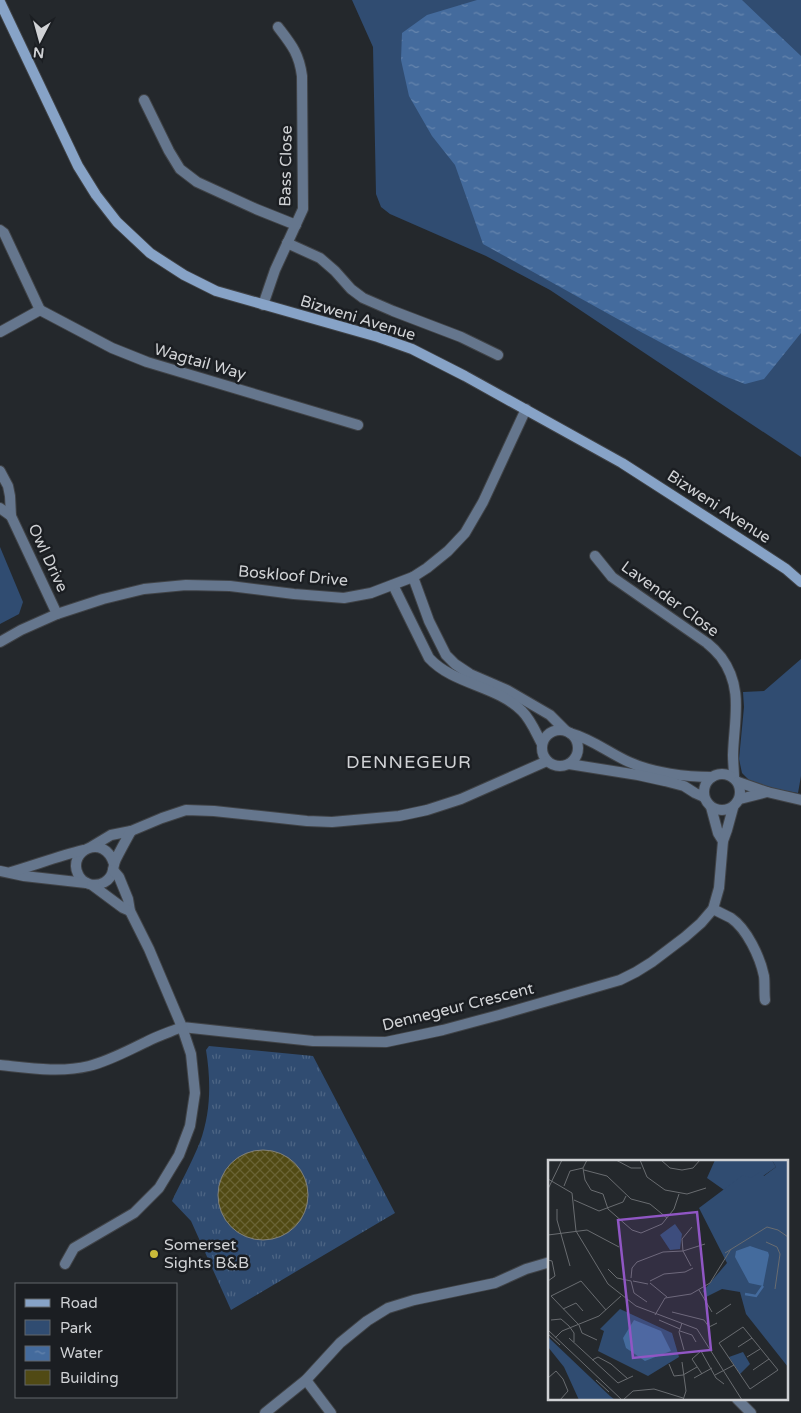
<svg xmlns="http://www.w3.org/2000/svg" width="801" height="1413" font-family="'Varela Round',sans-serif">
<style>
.grass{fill:url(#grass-tufts)}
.park{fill:#304c71}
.water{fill:url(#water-ripples)}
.building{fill:url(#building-cross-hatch);stroke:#82827b}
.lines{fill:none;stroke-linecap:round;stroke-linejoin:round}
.street-casing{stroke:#404347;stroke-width:12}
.secondary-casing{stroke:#404347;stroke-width:12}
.street{stroke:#65768d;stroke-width:10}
.secondary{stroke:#87a3c7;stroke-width:10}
.poi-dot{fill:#caba3a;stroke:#1b1e22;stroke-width:2}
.labels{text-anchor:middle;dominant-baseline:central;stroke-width:5;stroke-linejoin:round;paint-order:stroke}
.street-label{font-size:16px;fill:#d0d2d5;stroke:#1b1e22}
.poi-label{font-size:16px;fill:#d0d2d5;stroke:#1b1e22;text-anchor:start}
.neighbourhood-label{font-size:18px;letter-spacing:1px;fill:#d0d2d5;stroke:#1b1e22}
.inset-river{fill:none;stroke:#446b9d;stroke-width:2.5}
.inset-road{fill:none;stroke:#696c70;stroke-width:1}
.view{fill:#9056c4;fill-opacity:0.15;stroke:#9056c4;stroke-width:2.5}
.inset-edge{fill:none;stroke:#d0d2d5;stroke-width:2.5}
</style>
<defs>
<pattern id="grass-tufts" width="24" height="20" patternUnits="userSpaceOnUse" patternTransform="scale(1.25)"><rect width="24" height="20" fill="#304c71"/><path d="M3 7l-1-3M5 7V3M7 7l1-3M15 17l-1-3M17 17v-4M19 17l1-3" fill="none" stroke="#4d6584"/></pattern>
<pattern id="water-ripples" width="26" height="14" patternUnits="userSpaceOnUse" patternTransform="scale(1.25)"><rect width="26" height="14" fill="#446b9d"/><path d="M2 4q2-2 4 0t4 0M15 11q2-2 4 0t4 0" fill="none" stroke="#6786ae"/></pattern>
<pattern id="building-cross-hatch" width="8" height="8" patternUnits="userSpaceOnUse" patternTransform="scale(1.25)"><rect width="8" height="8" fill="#514a14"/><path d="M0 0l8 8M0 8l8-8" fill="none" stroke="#696335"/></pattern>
</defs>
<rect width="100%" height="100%" fill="#24282c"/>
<!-- grass -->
<path class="grass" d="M209,1046L313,1056L395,1213L231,1310L191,1221L172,1201C181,1182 192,1162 200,1142C211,1112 211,1081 206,1050Z"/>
<!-- park -->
<g class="park">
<polygon points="352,0 801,0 801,457 550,290 486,256 390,214 381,207 376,194 373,47"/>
<polygon points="0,547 23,602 19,614 0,624"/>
<polygon points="801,659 801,776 798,793 759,786 752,783 742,773 739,759 744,707 743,692 764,691"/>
</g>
<!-- water -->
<polygon class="water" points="477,0 742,0 801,56 801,333 764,379 745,384 722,375 641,332 483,244 455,165 432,136 409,96 401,60 402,33 427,15"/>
<!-- building -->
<circle class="building" cx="263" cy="1195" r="45"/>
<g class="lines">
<defs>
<g id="street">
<polyline points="144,100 169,151 180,169 197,182 256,209 296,225"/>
<polyline points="0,230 4,233 40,310"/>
<polyline points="287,243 320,258 335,271 351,289 363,298 393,311 461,337 498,355"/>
<path d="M263,305L275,270L303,209L302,76C299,53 291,44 278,27"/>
<polyline points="40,310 112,348 147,362 358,425"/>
<polyline points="0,332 40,310"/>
<polyline points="0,471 8,486 10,496 11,516 57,614"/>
<polyline points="0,508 11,516"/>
<path d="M595,556L612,577L707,643C712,647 717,652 721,657C744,688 734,719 733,755C733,762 734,770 734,778"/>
<polyline points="413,577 429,621 446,655 455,664 470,674 507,690 550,715 565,730"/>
<path d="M393,585L429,658C454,685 496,685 522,711C531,720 536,733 542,744"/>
<polyline points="0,642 21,630 57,614 103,599 144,589 186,585 230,586 294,594 344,598 371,593 413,577 427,568 448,551 465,533 483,502 526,409"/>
<circle cx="560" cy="748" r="18"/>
<path d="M570,733C592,739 609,753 629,762C653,773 686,777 712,777"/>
<polyline points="569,764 638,775 665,781 684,786 695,793 704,797"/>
<circle cx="722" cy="792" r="18"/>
<polyline points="738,782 767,792 801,800"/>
<polyline points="740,799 767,792"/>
<polyline points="711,807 718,833 723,841"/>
<polyline points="91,847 111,835 131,831 162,818 186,810 214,811 307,821 332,822 399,816 427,810 461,799 547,761"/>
<path d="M114,864C104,832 67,851 78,874C80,879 84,882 89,884C100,887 111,881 113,870C114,865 114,863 116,859C121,849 126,840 131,831"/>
<polyline points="113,870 119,877 128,899 130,911 149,949 182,1027 313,1041 386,1042 443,1030 499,1015 620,980 636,972 652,962 685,937 701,923 713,909 719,888 723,841 727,830 733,808"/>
<polyline points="0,871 24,876 86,883"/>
<path d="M11,872C35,865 59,856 83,850"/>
<polyline points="92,885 123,908 130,911"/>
<path d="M713,909C719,912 725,915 731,918C747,929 760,957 764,976C765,984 764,992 765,1000"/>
<path d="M0,1065C29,1068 60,1073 89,1066C109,1061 127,1051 146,1042C157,1036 170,1032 182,1027L191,1054L195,1093L190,1126L179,1155L159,1188L134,1213L74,1248L65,1264"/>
<polyline points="306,1380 331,1413"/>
<polyline points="737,1399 751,1413"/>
<polyline points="265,1413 306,1380 340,1343 367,1321 388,1308 414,1300 495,1283 526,1269 550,1262"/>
</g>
<polyline id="secondary" points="0,2 78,166 96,195 117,222 150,253 184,275 216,291 378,337 412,349 465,376 622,463 751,546 786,569 801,582"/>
</defs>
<!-- street casing -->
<use href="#street" class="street-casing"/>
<!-- secondary casing -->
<use href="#secondary" class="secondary-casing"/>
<!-- street -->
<use href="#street" class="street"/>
<!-- secondary -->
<use href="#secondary" class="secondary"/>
</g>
<!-- markers -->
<circle class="poi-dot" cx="154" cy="1254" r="5"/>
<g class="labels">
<!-- street labels -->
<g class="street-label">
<text transform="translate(286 166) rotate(-89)">Bass Close</text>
<text transform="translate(358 318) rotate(17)">Bizweni Avenue</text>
<text transform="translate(200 362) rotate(16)">Wagtail Way</text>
<text transform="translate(719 507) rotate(33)">Bizweni Avenue</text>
<text transform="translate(48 558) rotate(65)">Owl Drive</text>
<text transform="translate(293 576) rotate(5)">Boskloof Drive</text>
<text transform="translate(670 599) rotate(36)">Lavender Close</text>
<text transform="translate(458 1007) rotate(-14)">Dennegeur Crescent</text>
</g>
<!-- poi labels -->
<g class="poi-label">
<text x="164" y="1245">Somerset<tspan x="164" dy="18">Sights B&amp;B</tspan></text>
</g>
<!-- neighbourhood labels -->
<g class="neighbourhood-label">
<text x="409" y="762">DENNEGEUR</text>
</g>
</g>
<!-- overview -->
<g transform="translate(548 1160)">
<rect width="240" height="240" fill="#24282c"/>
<path d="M167,0H224L228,7L215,16L203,19L195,16L176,30L159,18ZM127,64L134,74L132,89L122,90L112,75ZM0,177L62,236L67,240H31L16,207L0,187Z" fill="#304c71"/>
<path d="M224,0H240V207L198,154L192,132L174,129L158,137L155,131L179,103L151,48L195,15L203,18L212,12L216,16L228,7ZM72,149L124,173L131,197L100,216L50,191L56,171L52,169ZM195,192L202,204L192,214L181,197Z" fill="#304c71"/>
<path d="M202,86L220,92L221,95L215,126L201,123L187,97L188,91ZM86,160L113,171L123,191L97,201L78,188L75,178Z" fill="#446b9d"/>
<path class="inset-river" d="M197,134L208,136L215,126"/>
<path class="inset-road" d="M39,0L35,8L37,20L43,30L55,34L60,49M68,0L83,8H93M92,0L99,17L117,30L139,34L158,28M113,0L122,8L134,10L145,8L152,0M36,10L59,16L83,39L102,44L119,58M0,19L24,33L28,71L60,124L88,146L149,169L194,240M16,26L22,11L35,8M0,29L14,0M26,40L51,51L75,42L78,36M9,49V60L22,106M60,49L84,70L93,73L114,64L126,49L131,34M144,67L134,79L135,91L157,84M0,75L39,70L71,87M218,82L229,87L232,94L227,129M177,93L219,67L230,70L240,77M0,100L4,101L7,116L0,121M60,109L69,118L83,121M83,118L84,108L89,102L115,92L135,91L143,106M83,121L86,133L99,142M85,121L100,124M102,121L116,114L137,112L145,108M102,123L119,137M151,130L164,152M15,149L28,143L35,151M124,152L156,160M168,154L183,144M107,155L117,138L143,134L162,123L183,89M3,160L13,159L21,166L26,173V182M111,160L132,169M156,160L161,167L169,163M134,163L131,172L136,190M195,167L230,210L202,229L171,183ZM0,170L74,240M132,171L144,175L148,182M0,174L12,185M7,178L14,171L51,156L73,136M21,178L70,223L85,216M49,180L34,173L31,165L3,136L33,121L58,150M190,187L204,178M199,197L212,189M44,200L50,197L63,204L80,219M134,202L138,231L135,240M121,204L126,216L135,215L149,207M205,210L221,199M154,214L144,199L153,191L168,218L176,224M167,215L186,205M0,218L8,211L15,219L20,231L12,240M146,218L164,208M48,220L61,232M75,240L85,231L106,229L135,238"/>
<path class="view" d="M149,52L163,190L85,198L70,60Z"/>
<rect width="240" height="240" class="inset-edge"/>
</g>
<!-- legend -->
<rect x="15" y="1283" width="162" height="115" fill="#1b1e22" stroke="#63666a"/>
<rect x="25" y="1299" width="25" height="8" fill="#87a3c7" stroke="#63666a"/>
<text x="60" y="1308" font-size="15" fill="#d0d2d5">Road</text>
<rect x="25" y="1320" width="25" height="15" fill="#304c71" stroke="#63666a"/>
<text x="60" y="1333" font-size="15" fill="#d0d2d5">Park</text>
<rect x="25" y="1346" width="25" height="15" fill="url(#water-ripples)" stroke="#63666a"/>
<text x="60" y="1358" font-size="15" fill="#d0d2d5">Water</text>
<rect x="25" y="1370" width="25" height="15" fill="#514a14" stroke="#63666a"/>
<text x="60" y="1383" font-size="15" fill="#d0d2d5">Building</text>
<!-- north arrow -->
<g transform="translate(40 40) rotate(186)" stroke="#1b1e22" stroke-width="4" paint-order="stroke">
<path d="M0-4L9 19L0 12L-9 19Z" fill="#d0d2d5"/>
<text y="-8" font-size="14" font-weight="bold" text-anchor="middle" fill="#d0d2d5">N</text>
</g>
</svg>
